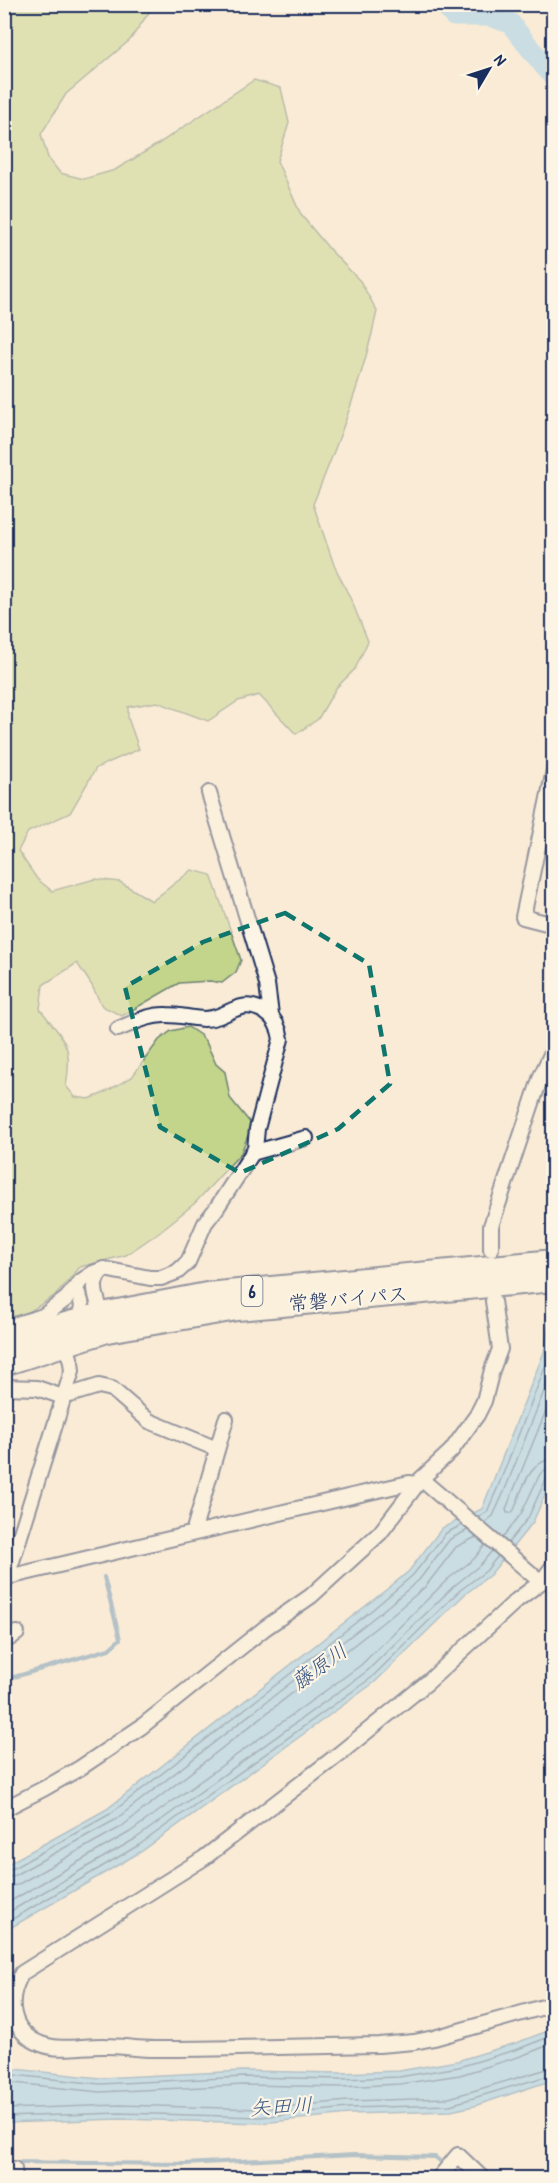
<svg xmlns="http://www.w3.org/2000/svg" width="558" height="2183" font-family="'Patrick Hand','Klee One',sans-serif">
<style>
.green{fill:#c2d58b;stroke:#6e8274;stroke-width:1.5}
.water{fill:#90cdf1;stroke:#618eb6;stroke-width:1.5}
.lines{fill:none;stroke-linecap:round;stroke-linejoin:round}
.shore{stroke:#4a6e99;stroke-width:1.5}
.stream{stroke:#618eb6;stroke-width:4}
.river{stroke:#90cdf1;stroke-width:21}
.street-casing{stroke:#1b2f5e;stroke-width:18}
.highway-casing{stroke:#1b2f5e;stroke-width:28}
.street{stroke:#fcf5e5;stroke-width:14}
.highway{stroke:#fcf5e5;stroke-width:24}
.marked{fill:none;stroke:#0f766e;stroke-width:4.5;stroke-dasharray:12 8;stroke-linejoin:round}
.labels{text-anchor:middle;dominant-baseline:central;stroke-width:4.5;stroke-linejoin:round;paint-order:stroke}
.shield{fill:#fcf5e5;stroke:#5e6a86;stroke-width:1.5}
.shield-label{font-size:18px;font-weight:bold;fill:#1b2f5e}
.street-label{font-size:20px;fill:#1b2f5e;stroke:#fcf5e5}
.water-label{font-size:21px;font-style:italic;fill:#385683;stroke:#fcf5e5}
</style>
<rect width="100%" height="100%" fill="#f9ebd6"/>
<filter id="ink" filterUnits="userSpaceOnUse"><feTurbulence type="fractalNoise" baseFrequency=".0167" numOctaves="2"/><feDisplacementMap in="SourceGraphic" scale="12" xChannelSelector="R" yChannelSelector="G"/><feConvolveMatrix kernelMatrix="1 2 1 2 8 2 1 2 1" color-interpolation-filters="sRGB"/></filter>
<g filter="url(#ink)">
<!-- green -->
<path class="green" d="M5,5H154L130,40L66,94L41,134L48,158L60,173L84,179L115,170L158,144L254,80L281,88L289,123L277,161L301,215L331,251L360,281L377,311C363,378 339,441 313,504L334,565L352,602L368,641L355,669L336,688L318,719L296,734L259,695L238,701L208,721L157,702L128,707V718L139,749L96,768L70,813L28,832L18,851L37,879L52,891L95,879L120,882L152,901L192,870L211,875L241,960L236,972L222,983L210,981L179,983L122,1016L102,1006L91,984L77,963L43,985L40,1009C65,1041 73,1044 66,1086L75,1097L89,1099L102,1094L132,1077L159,1040L171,1031L188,1027L200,1035L206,1042L216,1064L225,1072L230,1098L252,1125L241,1153L195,1203L158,1233L126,1255L80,1267L56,1295L21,1317L5,1320Z"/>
<!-- water -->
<g class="water">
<polygon points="553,1297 553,1476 533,1522 490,1575 464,1595 375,1682 142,1851 5,1931 4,1866 107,1809 391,1586 409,1571 442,1528 482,1509 544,1352"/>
<polygon points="553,2029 553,2080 474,2106 451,2111 349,2114 261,2123 120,2119 5,2123 5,2068 100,2078 244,2071 340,2073 399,2071 457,2061 516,2043"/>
</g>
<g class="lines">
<!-- shore -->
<g class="shore">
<path d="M554,1391L506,1509L507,1513H511L514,1510C522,1490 529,1460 554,1459"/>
<polyline points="478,1517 487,1512 497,1489 550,1355 554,1334"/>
<polyline points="484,1523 493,1516 504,1492 554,1366"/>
<polyline points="502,1538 521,1514 540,1474 546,1469 554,1468"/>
<polyline points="508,1543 528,1518 546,1479 554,1476"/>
<polyline points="4,1870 10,1870 110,1814 372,1610 413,1575 446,1533 462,1525"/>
<polyline points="4,1878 13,1876 115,1820 376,1616 419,1580 450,1539 468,1530"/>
<polyline points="4,1887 17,1885 121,1827 382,1623 425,1587 456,1547 476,1537"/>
<polyline points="4,1905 130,1832 361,1665 448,1579 474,1559 485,1545"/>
<polyline points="4,1915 135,1839 366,1672 454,1586 480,1565 492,1551"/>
<polyline points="4,1924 139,1845 371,1678 459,1591 486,1571 498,1556"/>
<polyline points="4,2074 100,2084 244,2077 340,2079 399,2077 459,2067 518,2049 554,2035"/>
<polyline points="4,2082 100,2092 244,2085 341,2087 400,2084 460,2075 521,2056 554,2043"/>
<polyline points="4,2109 120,2105 260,2109 348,2101 449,2098 554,2067"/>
<polyline points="4,2117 120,2113 260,2117 348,2108 450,2105 554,2074"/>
</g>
<!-- stream -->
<g class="stream">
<polyline points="4,1680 109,1649 120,1639 104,1577"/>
<polyline points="4,2162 185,2164 354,2155 435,2157 445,2165"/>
<polyline points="451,2170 463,2178"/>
</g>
<!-- river -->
<polyline class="river" points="444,4 454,16 490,16 510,23 554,78"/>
<defs>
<g id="street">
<polyline points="554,770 523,917 554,925"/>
<polyline points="209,793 267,984 271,1015"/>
<polyline points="252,1153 306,1138"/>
<polyline points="491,1249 491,1226 541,1076 554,1048"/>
<path d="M75,1288C82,1300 85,1309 77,1321"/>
<path d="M102,1315C97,1298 88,1282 104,1269"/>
<path d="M4,1328L43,1316L66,1299L81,1281L93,1273L104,1269L150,1278H161L177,1272L188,1262L205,1223L216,1209L255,1149L257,1129L281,1039C279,1027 275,1018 265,1012C238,996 229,1019 204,1019C191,1018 179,1015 167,1015C150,1014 133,1023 118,1029"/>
<polyline points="4,1387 37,1388 63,1397 99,1386 112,1389 149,1421 217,1449"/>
<polyline points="421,1479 541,1582"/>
<polyline points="193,1533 226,1419"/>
<path d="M554,1565L541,1582L517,1600L428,1682L339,1754L204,1858L22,1973C6,1999 10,2032 41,2044C61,2052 84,2045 105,2046C122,2046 138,2049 155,2049C229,2049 304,2046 379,2045L414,2042L434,2038L554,2004"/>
<polyline points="4,1578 352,1496 409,1483 417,1484"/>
<polyline points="5,1578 9,1571 72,1371 71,1362 66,1343"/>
<polyline points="4,1639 10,1638 17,1633"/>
<polyline points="4,1809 45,1788 80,1768 141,1727 265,1628 311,1596 380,1533 421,1479 451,1451 477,1415 484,1401 492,1370 500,1349 493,1301"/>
<polyline points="14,2169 15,2178"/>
<polyline points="439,2178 458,2155 482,2178"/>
</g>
<g id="highway">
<polyline points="4,1342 102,1315 207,1295 554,1262"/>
<polyline points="4,1363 107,1330 237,1308 554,1279"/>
</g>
</defs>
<!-- street casing -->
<use href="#street" class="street-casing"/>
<!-- highway casing -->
<use href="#highway" class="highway-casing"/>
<!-- street -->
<use href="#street" class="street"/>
<!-- highway -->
<use href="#highway" class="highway"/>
</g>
</g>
<!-- marked area -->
<path d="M0 0H558V2183H0ZM285,913L369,964L390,1084L338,1129L240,1173L160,1127L125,987L203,942Z" fill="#f9ebd6" fill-opacity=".55" fill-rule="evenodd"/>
<path class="marked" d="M285,913L369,964L390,1084L338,1129L240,1173L160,1127L125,987L203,942Z"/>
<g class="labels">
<!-- shield labels -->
<rect class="shield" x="241.5" y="1276" width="21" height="30" rx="4.5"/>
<g class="shield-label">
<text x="252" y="1291">6</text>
</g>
<!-- street labels -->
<g class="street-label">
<text transform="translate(348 1298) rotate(-5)">常磐バイパス</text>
</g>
<!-- water labels -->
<g class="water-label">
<text transform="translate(319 1666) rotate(-36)">藤原川</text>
<text transform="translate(281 2106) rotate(-3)">矢田川</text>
</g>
</g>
<!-- margin -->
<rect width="558" height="2183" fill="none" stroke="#fcf5e5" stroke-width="24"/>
<rect x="12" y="12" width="534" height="2159" fill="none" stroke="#1b2f5e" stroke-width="2" filter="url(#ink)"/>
<!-- north arrow -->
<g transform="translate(489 69) rotate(51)" stroke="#fcf5e5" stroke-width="4.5" paint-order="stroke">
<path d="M0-4.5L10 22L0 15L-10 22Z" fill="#1b2f5e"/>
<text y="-9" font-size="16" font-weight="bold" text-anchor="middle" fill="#1b2f5e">N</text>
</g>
</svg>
